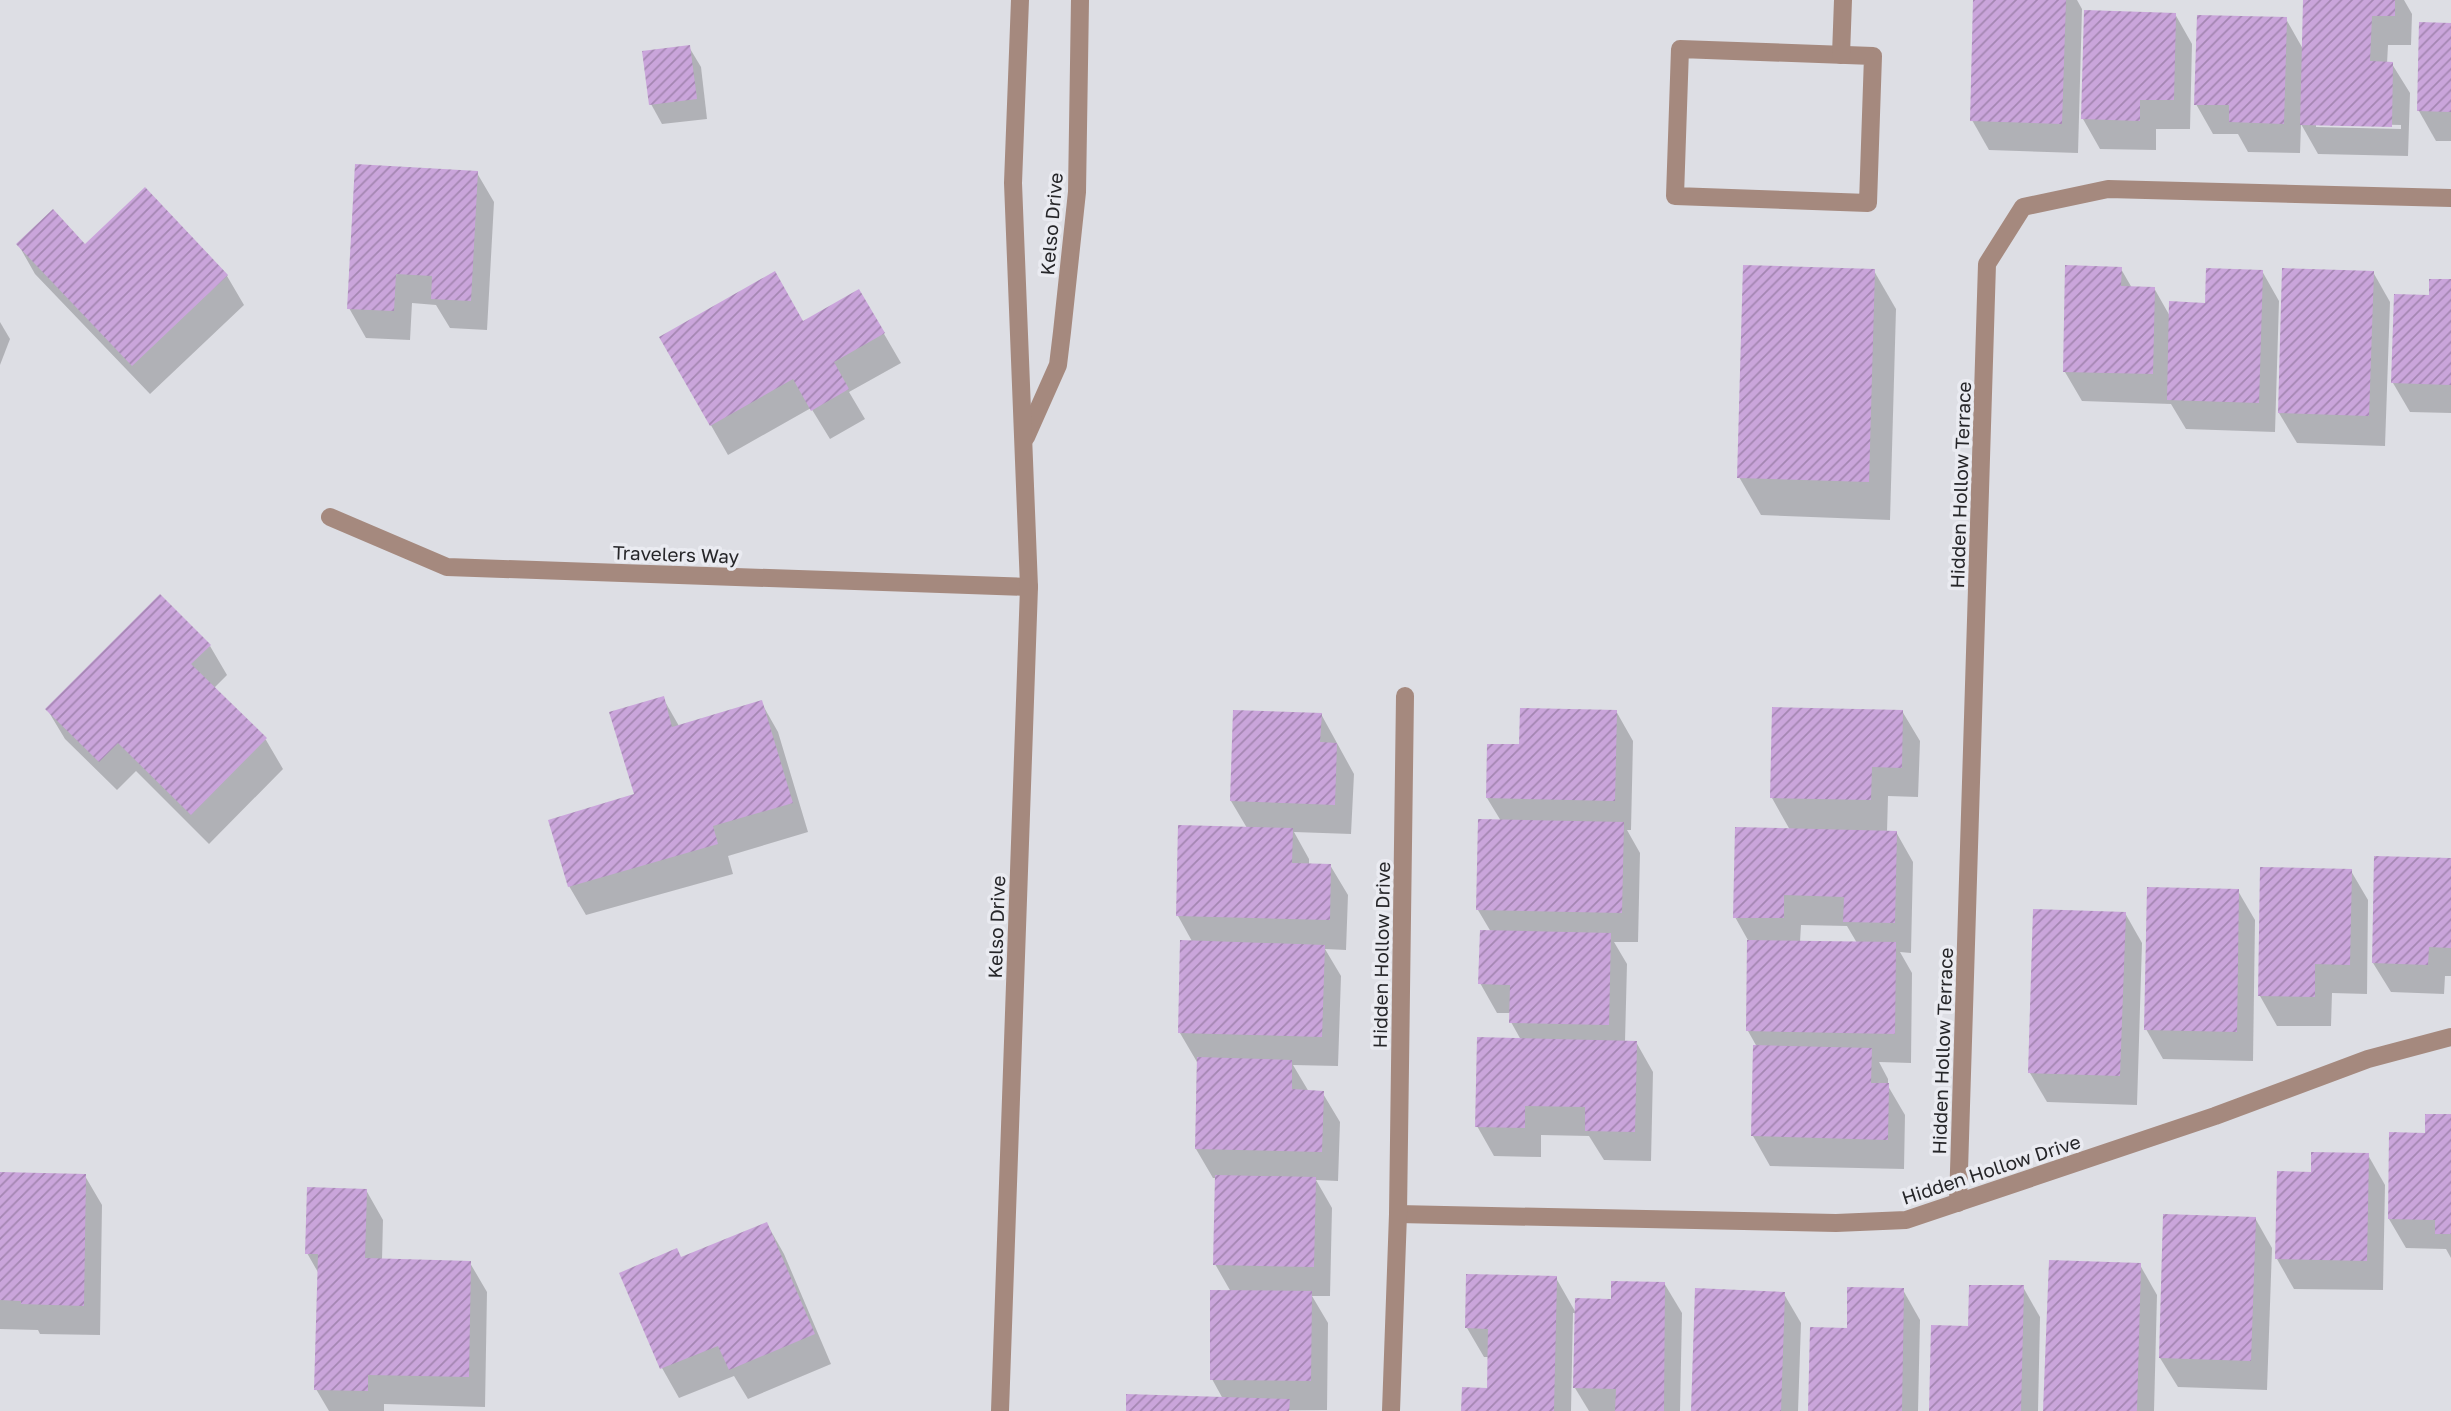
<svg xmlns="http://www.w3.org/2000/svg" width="2451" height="1411" font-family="'Golos Text',sans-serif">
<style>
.shadow{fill:#0003;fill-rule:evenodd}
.building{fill:url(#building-hatch)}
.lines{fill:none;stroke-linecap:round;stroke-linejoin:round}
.service{stroke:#a5897e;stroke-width:18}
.minor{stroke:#a5897e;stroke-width:18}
.labels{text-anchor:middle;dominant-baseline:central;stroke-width:7;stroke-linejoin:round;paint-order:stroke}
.street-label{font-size:19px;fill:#262629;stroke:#eaebf1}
</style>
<defs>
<pattern id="building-hatch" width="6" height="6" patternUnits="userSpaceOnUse" patternTransform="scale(1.75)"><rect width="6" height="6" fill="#caa5db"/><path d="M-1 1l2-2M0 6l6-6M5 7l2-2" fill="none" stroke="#a486b2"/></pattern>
</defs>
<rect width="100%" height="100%" fill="#dddee4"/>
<!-- shadow -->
<g class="shadow">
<polygon points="1975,0 2077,0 2082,9 2078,153 1989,150 1972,120"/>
<path d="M2305,0H2404L2412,14L2411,45H2388L2387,64H2392L2410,93L2408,156L2318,154L2301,124L2300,153L2248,152L2238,134H2213L2196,104L2286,19L2303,49ZM2316,123L2401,125V129L2316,127Z"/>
<polygon points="2175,14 2192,44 2190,129 2156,129 2156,150 2100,149 2083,119"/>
<polygon points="2451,25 2451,141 2436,141 2419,111"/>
<polygon points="689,47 701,67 707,119 662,124 651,104"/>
<polygon points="477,173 494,202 487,330 450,328 436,305 412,303 410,340 366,338 349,308"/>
<polygon points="145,190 227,276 244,305 150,394 35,274 18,244 85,246"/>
<polygon points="2121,269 2132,288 2154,288 2171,318 2207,305 2262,271 2279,301 2275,432 2186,429 2171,404 2082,401 2065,372"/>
<polygon points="1874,271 1896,309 1890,520 1761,515 1739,477"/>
<polygon points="2373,272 2390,302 2385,446 2297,443 2279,413"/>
<polygon points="2451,281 2451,413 2410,412 2393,383 2430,297"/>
<polygon points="859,291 901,363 849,392 865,419 830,439 811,408 728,455 661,338 802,323"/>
<polygon points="0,322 10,339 0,365"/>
<polygon points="210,646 227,675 214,688 266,740 283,769 209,844 136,771 117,790 65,739 47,709"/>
<polygon points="663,698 679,726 761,702 778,732 808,832 728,856 733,874 586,915 569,886 637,796"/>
<polygon points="1616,711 1633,741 1631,830 1627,830 1640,853 1638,942 1614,942 1627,964 1625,1042 1636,1042 1653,1072 1651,1161 1604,1160 1589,1136 1541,1135 1541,1157 1494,1156 1477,1126 1521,1040 1511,1022 1511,1013 1497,1013 1480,983 1491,932 1478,910 1501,821 1487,798 1520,746"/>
<path d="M1902,711L1920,741L1918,797L1888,796L1887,832H1896L1913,862L1911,953L1900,952L1912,973L1911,1063L1879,1062L1888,1079V1086L1905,1115L1904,1169L1770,1166L1753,1136L1757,1047L1748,1031L1749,942L1735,917L1790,830L1772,798ZM1801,925L1847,926L1857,943L1800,942Z"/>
<polygon points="1321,714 1354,774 1351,834 1294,832 1309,859 1309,865 1330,865 1348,895 1346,950 1325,949 1341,976 1338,1066 1293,1065 1309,1092 1322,1092 1340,1122 1338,1181 1316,1180 1332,1208 1330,1296 1312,1296 1328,1323 1327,1410 1128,1411 1223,1399 1212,1379 1231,1292 1215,1264 1217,1178 1213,1178 1196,1149 1197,1062 1180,1033 1193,943 1178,916 1247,828 1231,801"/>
<polygon points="2451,859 2451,976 2445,976 2444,994 2391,992 2373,963"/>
<polygon points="2351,871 2368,900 2367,994 2332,993 2331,1026 2277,1026 2260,996"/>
<polygon points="2238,891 2255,920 2253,1061 2163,1059 2146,1029"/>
<polygon points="2125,913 2142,943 2137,1105 2047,1102 2030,1073"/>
<polygon points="2451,1116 2451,1258 2446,1249 2406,1248 2389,1219 2426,1135"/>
<polygon points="2368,1155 2385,1185 2383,1290 2294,1289 2277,1259 2313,1174"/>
<polygon points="0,1173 85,1176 102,1205 100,1335 40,1334 38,1330 0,1329"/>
<polygon points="366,1190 383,1220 382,1260 470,1263 487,1292 485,1407 384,1404 384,1411 329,1411 316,1389 319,1274 307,1253"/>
<polygon points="2255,1218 2272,1248 2267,1390 2178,1387 2160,1358"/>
<polygon points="767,1224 784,1254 831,1364 748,1399 734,1376 679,1398 662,1368 622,1274 682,1259"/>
<polygon points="2140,1265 2157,1295 2154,1411 2045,1411"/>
<polygon points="1556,1278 1576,1313 1573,1313 1571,1411 1463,1411 1489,1390 1489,1357 1484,1357 1467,1328"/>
<polygon points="1664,1283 1682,1313 1680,1411 1589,1411 1575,1388 1613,1300"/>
<polygon points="2023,1287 2040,1317 2038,1411 1931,1411 1970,1328"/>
<polygon points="1903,1290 1920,1320 1918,1411 1810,1411 1848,1330"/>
<polygon points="1784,1294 1801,1323 1798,1411 1692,1411"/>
</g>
<!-- building -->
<g class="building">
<polygon points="1973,0 2066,0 2062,124 1970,121"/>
<polygon points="2303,0 2395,0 2395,16 2372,16 2370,61 2393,62 2392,127 2300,125"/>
<polygon points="2084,10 2176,13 2174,100 2140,100 2140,121 2081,119"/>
<polygon points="2197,15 2287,17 2284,124 2229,122 2229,105 2194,105"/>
<polygon points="2419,22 2451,23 2451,112 2417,111"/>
<polygon points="690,45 697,99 649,105 642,51"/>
<polygon points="355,164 478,171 471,301 431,299 432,276 396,274 394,311 347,309"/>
<polygon points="145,187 228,275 132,366 16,244 53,209 85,244"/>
<polygon points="1743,265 1875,269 1869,482 1737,478"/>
<polygon points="2065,265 2122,267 2121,286 2155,287 2153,374 2063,372"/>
<polygon points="2206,268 2263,270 2259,403 2167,400 2169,301 2205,303"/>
<polygon points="2282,268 2374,271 2369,416 2278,413"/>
<polygon points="775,271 803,321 859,289 885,333 834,362 849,389 811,411 793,379 710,426 659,337"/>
<polygon points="2429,279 2451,279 2451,385 2391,383 2394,294 2429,295"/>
<polygon points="160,594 211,645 191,664 267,738 191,815 118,743 99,762 45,709"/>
<polygon points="664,696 672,727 762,700 793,803 713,826 718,844 568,887 548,820 634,794 609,712"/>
<polygon points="1772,707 1903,710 1902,768 1872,767 1871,800 1770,798"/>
<polygon points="1520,708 1617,710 1615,801 1486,798 1487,744 1519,744"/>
<polygon points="1233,710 1322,713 1320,742 1337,743 1335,805 1230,801"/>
<polygon points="1478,819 1624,822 1622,913 1476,910"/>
<polygon points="1178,825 1293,828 1292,863 1331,864 1330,920 1176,916"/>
<polygon points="1735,827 1897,831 1895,923 1843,922 1844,897 1784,895 1784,918 1733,918"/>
<polygon points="2374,856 2451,858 2451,948 2429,947 2428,965 2372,963"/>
<polygon points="2260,867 2352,869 2350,965 2315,964 2315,997 2258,996"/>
<polygon points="2147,887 2239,889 2237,1032 2144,1030"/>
<polygon points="2033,909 2126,912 2120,1076 2028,1073"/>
<polygon points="1480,930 1611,933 1609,1025 1509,1023 1510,985 1478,984"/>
<polygon points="1180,940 1325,945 1322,1037 1178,1033"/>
<polygon points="1747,940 1896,942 1895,1034 1746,1031"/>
<polygon points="1477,1037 1637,1041 1635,1132 1585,1131 1585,1107 1525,1106 1525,1128 1475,1127"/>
<polygon points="1753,1045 1872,1048 1871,1083 1889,1083 1888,1140 1751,1136"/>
<polygon points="1197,1057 1292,1060 1292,1089 1324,1091 1322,1152 1195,1149"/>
<polygon points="2425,1114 2451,1114 2451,1234 2435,1234 2435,1220 2388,1219 2389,1132 2425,1133"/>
<polygon points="2311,1152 2369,1153 2367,1261 2275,1259 2277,1171 2311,1172"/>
<polygon points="0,1172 86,1174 84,1306 21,1304 21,1301 0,1300"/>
<polygon points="1215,1175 1316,1177 1314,1267 1213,1265"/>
<polygon points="307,1187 367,1189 365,1258 471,1261 469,1377 368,1375 368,1391 314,1390 318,1254 305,1254"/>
<polygon points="2163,1214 2256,1217 2251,1361 2159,1358"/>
<polygon points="767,1222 815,1334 729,1370 718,1346 660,1369 619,1273 677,1248 681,1257"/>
<polygon points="2049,1260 2141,1263 2137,1411 2043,1411"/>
<polygon points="1466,1274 1557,1276 1554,1411 1461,1411 1462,1387 1487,1388 1488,1329 1465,1328"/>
<polygon points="1611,1281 1665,1282 1664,1411 1615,1411 1616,1389 1573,1388 1575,1298 1611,1299"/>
<polygon points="1969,1285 2024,1285 2021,1411 1929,1411 1931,1325 1968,1326"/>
<polygon points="1847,1287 1904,1288 1902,1411 1808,1411 1810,1327 1847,1328"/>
<polygon points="1695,1288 1785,1292 1781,1411 1691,1411"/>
<polygon points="1210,1290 1312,1291 1311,1381 1210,1380"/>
<polygon points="1126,1394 1290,1399 1289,1411 1126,1411"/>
</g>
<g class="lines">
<!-- service -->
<g class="service">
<polygon points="1680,49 1873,56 1868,203 1675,196"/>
<polyline points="1841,55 1843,0"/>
</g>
<!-- minor -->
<g class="minor">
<polyline points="1026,437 1058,365 1062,332 1077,192 1080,0"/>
<polyline points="330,517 447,567 1029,587"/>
<polyline points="1958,1203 1987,264 2023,207 2108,189 2451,198"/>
<polyline points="1398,1214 1836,1223 1906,1220 2215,1116 2368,1059 2451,1037"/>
<polyline points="1000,1411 1029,587 1013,183 1020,0"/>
<polyline points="1391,1411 1398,1214 1405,696"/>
</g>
</g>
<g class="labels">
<!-- street labels -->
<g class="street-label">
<text transform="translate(1051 224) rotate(-85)">Kelso Drive</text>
<text transform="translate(1960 485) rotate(-88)">Hidden Hollow Terrace</text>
<text transform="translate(676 554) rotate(2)">Travelers Way</text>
<text transform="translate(996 927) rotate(-88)">Kelso Drive</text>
<text transform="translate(1381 955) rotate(-89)">Hidden Hollow Drive</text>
<text transform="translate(1942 1051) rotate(-88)">Hidden Hollow Terrace</text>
<text transform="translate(1991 1169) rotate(-18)">Hidden Hollow Drive</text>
</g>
</g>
</svg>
